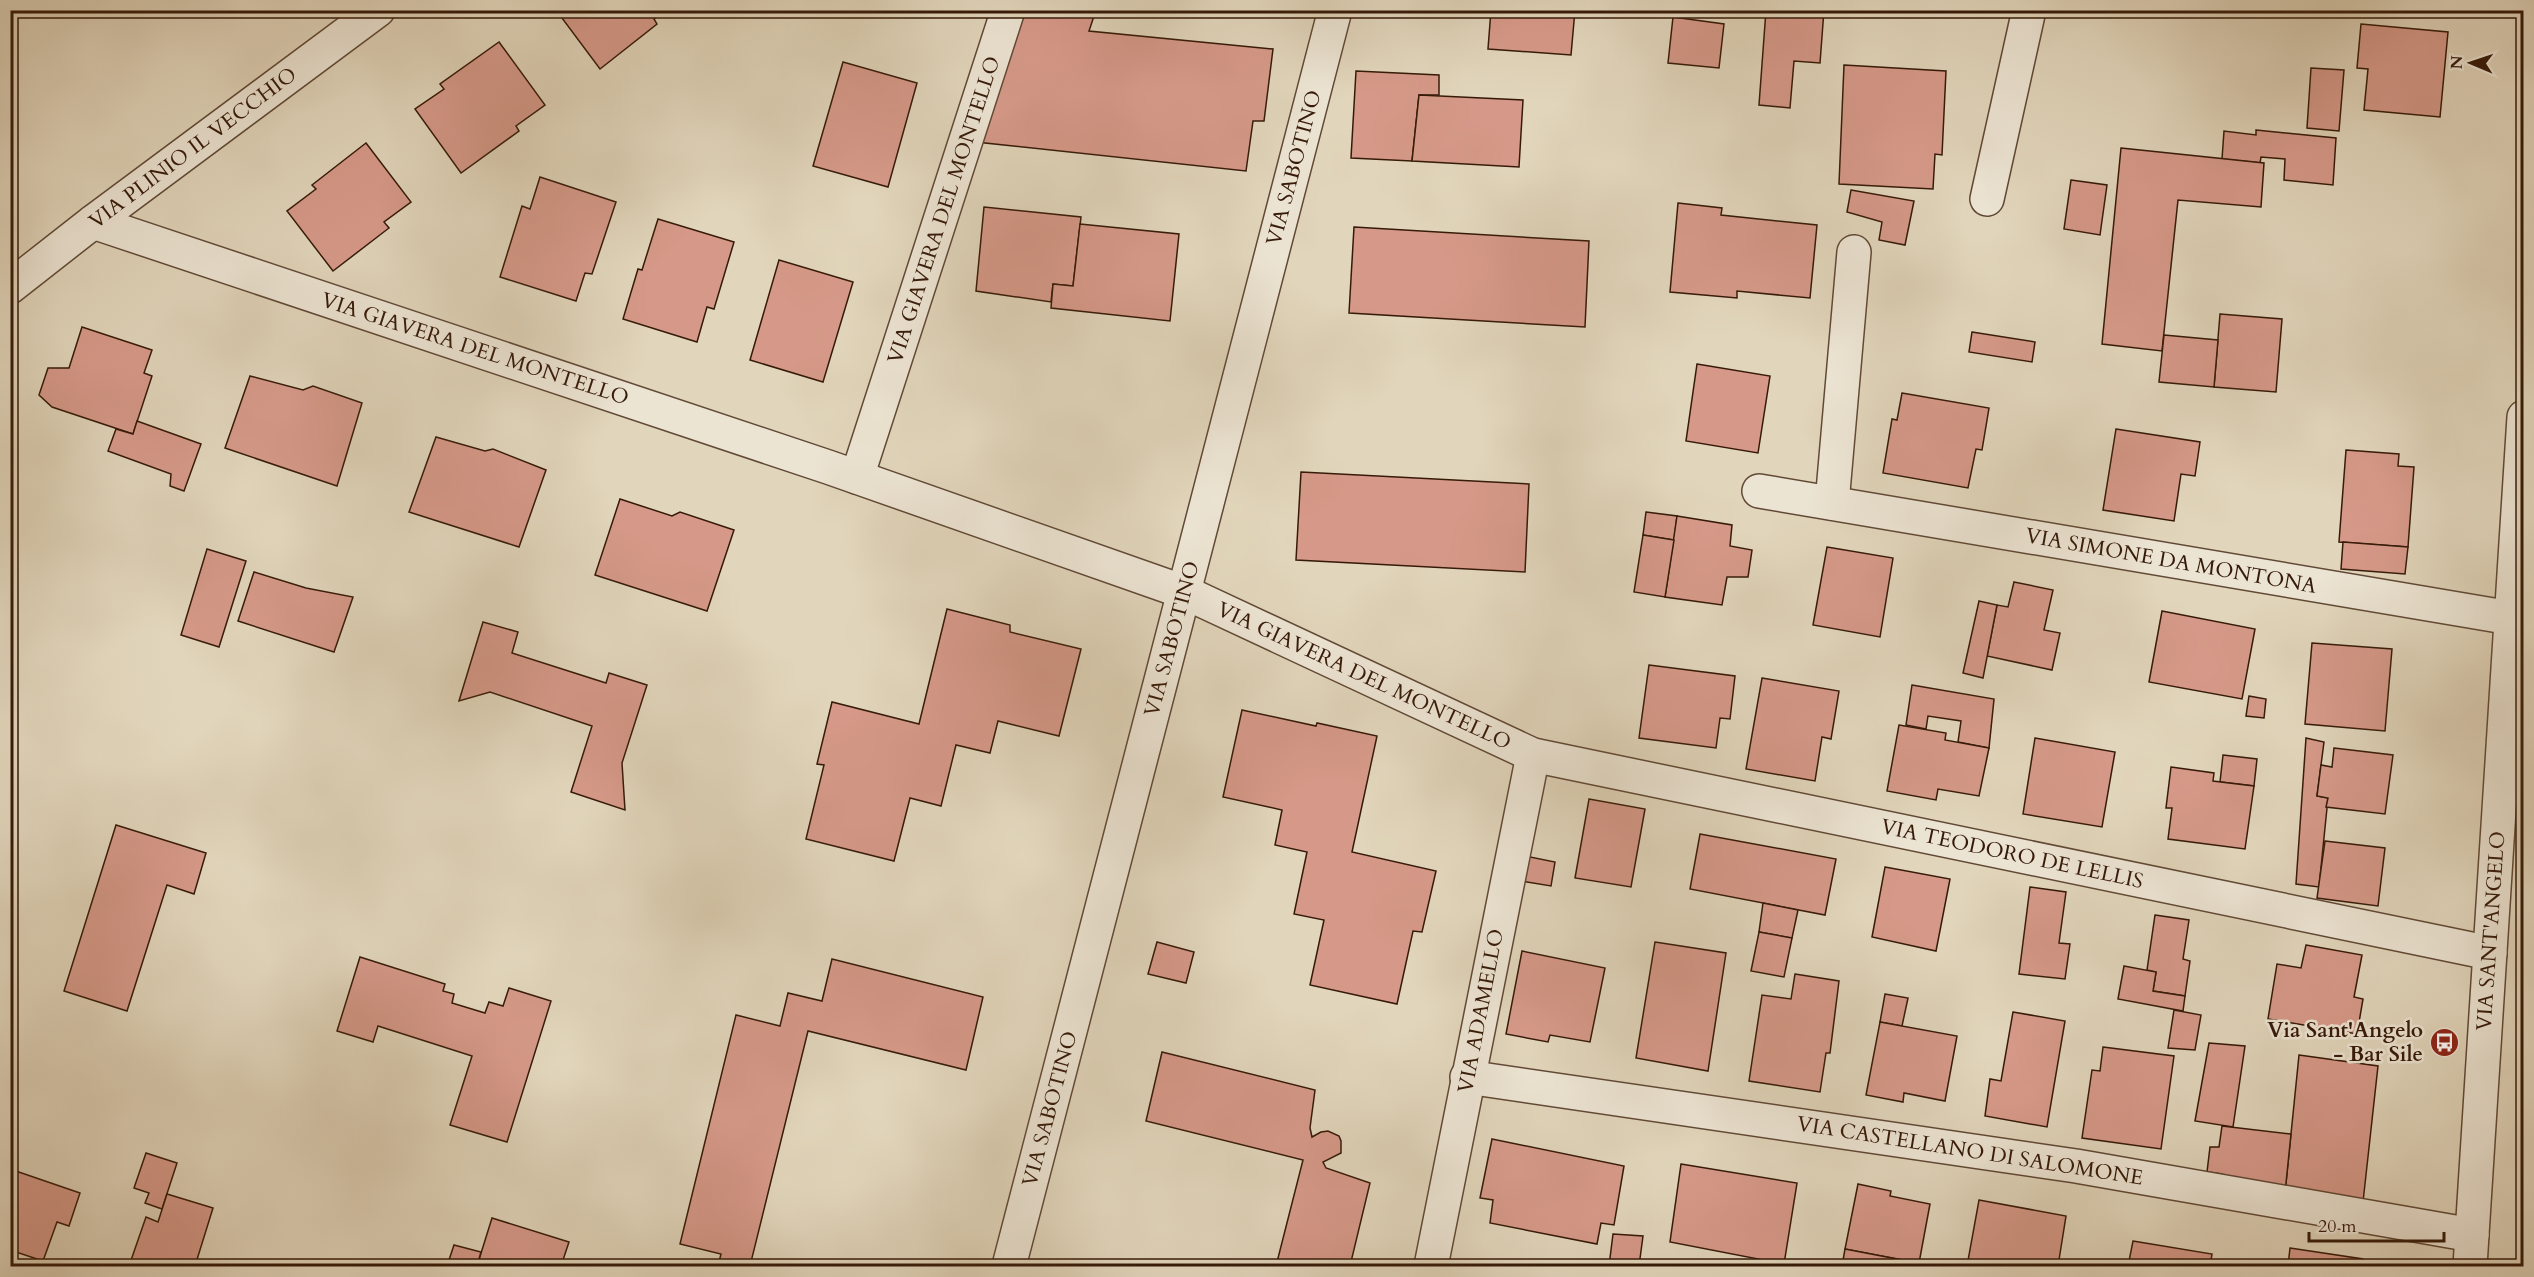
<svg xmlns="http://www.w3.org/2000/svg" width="2534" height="1277" font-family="Cardo,serif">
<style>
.building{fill:#d69989;stroke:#361a09;stroke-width:1.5}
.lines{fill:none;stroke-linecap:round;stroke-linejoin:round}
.minor-casing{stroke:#614936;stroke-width:36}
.tertiary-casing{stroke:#614936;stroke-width:36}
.minor{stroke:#ece4d3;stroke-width:33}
.tertiary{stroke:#ece4d3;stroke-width:33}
.labels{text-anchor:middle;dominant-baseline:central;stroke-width:5;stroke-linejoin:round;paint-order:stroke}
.street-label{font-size:21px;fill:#361a09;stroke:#ece4d3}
.poi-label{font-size:21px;font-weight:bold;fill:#361a09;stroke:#ece4d3;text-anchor:end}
</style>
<rect width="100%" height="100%" fill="#e1d5bb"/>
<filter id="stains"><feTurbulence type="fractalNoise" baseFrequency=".00333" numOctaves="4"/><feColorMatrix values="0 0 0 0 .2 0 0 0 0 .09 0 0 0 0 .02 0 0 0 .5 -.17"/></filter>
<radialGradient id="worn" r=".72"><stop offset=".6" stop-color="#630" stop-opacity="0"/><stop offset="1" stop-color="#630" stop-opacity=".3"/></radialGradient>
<!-- building -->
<g class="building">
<polygon points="556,10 666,10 654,19 657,24 600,69"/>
<polygon points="1018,10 1096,10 1089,31 1273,49 1264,121 1253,121 1246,171 976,142"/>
<polygon points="1491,10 1575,10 1571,55 1488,49"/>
<polygon points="1766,10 1824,10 1820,63 1794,61 1790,108 1759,105"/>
<polygon points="1673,17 1724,24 1719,68 1668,63"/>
<polygon points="2361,24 2448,32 2440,117 2364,110 2368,69 2357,68"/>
<polygon points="499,42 545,105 516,126 519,131 461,173 415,109 444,89 440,84"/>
<polygon points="843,62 917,83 888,187 813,166"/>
<polygon points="1844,65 1946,71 1942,155 1935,154 1933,189 1839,184"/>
<polygon points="2311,68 2344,70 2339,131 2307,128"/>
<polygon points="1356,71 1439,75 1439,95 1419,95 1412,161 1351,158"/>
<polygon points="1419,95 1523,100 1519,167 1412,161"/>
<polygon points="2256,130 2336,138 2333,185 2284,180 2285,159 2261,157 2260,163 2222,159 2224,131 2256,135"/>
<polygon points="366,143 411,202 384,222 389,228 333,271 287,211 316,189 312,185"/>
<polygon points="2121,148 2264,163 2261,207 2178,200 2162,351 2102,344"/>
<polygon points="540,177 616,202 592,274 585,273 576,301 500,277 522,206 530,209"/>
<polygon points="2071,180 2107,185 2100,235 2064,229"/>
<polygon points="1851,190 1914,201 1905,245 1879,240 1882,222 1847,212"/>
<polygon points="1678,203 1722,208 1721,215 1817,225 1810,298 1737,291 1737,298 1670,292"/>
<polygon points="984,207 1081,217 1073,286 1053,284 1051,302 976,291"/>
<polygon points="658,219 734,242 714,309 707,307 697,342 623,319 638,269 642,270"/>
<polygon points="1080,224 1179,234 1170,321 1051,308 1053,284 1073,286"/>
<polygon points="1354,227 1589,241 1585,327 1349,313"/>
<polygon points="779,260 853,282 823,382 750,360"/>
<polygon points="2220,314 2282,319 2276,392 2214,387"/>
<polygon points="82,327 152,350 144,373 152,376 133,434 52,407 39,395 48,368 69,368"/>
<polygon points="1972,332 2035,342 2032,362 1969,352"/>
<polygon points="2164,335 2218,340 2214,387 2159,382"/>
<polygon points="1697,364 1770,376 1758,453 1686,441"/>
<polygon points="250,376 303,390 313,386 362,403 337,486 225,448"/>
<polygon points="1902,393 1989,408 1982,450 1976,449 1968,488 1883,473 1892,419 1897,420"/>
<polygon points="137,421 201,444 184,491 170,486 171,474 108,451 116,429 133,434"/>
<polygon points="2116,429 2200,442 2195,476 2181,474 2174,521 2103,510"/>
<polygon points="436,437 485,451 493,449 546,470 519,547 409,512"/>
<polygon points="2346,450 2399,454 2398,466 2414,467 2408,547 2339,542"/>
<polygon points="1301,472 1529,484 1525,572 1296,560"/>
<polygon points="620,499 672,516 680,512 734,530 707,611 595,575"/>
<polygon points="1646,512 1677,516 1674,540 1643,535"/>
<polygon points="1677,516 1732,525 1730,546 1752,550 1748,577 1727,577 1722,605 1665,597"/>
<polygon points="1643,535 1674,540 1665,597 1634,592"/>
<polygon points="2343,542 2408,547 2405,574 2341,569"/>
<polygon points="1827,547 1893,558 1880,637 1813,625"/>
<polygon points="207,549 246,561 219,647 181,635"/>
<polygon points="254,572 306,588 353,597 334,652 238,621"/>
<polygon points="2014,582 2053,590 2044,630 2060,633 2052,670 1987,656 1997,605 2008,607"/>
<polygon points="1979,601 1997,605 1983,678 1963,673"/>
<polygon points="947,609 1010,625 1010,632 1081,649 1059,736 998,721 990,753 956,745 941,806 910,798 894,861 806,839 824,765 817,764 832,702 919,724"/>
<polygon points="2162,611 2255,629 2242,699 2149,682"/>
<polygon points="483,622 518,632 512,653 606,683 609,673 647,685 622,763 625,810 571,792 592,726 490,692 459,701"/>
<polygon points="2312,643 2392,649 2385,731 2305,724"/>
<polygon points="1649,665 1735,676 1730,719 1720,718 1716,748 1639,738"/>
<polygon points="1762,678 1839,691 1831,739 1822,737 1815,781 1746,769"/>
<polygon points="1912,685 1994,699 1989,748 1958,742 1961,721 1928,716 1926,729 1906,725"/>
<polygon points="2249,696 2266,699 2264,718 2246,716"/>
<polygon points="1242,710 1316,726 1317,723 1377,736 1352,852 1436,871 1422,932 1413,931 1397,1004 1310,985 1324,920 1294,914 1307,852 1275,845 1282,810 1223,797"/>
<polygon points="1899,725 1946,733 1945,740 1989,748 1979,796 1938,789 1936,800 1887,791"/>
<polygon points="2035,738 2115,752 2102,827 2023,814"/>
<polygon points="2306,738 2324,742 2317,796 2328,798 2319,887 2296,884"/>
<polygon points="2334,748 2393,755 2385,814 2326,807 2328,798 2317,796 2321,765 2332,767"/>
<polygon points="2223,755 2257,759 2254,786 2220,782"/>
<polygon points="2171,767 2214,773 2213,781 2254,786 2245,849 2168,839 2172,808 2166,808"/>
<polygon points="1589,799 1645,809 1631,887 1575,878"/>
<polygon points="116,825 206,853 194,894 167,885 127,1011 64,991"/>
<polygon points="1700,834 1836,859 1825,915 1690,889"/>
<polygon points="2325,841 2385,848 2378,906 2317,898"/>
<polygon points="1520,855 1555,862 1551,886 1515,880"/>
<polygon points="1885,867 1950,879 1936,951 1872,937"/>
<polygon points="2030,887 2066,892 2059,943 2070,944 2065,979 2019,974"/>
<polygon points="1763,903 1798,910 1792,938 1759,932"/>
<polygon points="2155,915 2189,920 2183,959 2190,961 2185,996 2153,991 2156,972 2147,970"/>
<polygon points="1759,932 1792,938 1784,977 1751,971"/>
<polygon points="1157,942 1194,952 1186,983 1148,974"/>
<polygon points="1655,942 1726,953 1708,1071 1636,1058"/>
<polygon points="2306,945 2362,955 2354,997 2363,999 2357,1034 2268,1019 2277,964 2301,968"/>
<polygon points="1522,951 1605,968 1590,1042 1550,1035 1548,1042 1506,1034"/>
<polygon points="360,957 445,984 443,991 454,994 452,1003 485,1013 489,1002 503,1006 509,988 551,1001 507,1142 450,1125 472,1056 378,1026 373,1042 337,1031"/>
<polygon points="832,959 983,997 966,1070 808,1031 750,1266 718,1266 721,1254 680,1244 736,1015 780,1026 788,993 822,1001"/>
<polygon points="2124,966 2156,972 2153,991 2185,996 2183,1011 2118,999"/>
<polygon points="1795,974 1839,981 1830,1053 1826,1053 1820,1092 1749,1081 1762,995 1791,999"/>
<polygon points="1885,994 1908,998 1902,1026 1880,1022"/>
<polygon points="2174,1010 2201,1015 2195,1050 2168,1048"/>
<polygon points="2013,1012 2065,1021 2047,1127 1985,1116 1990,1079 2001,1081"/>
<polygon points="1880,1022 1957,1036 1945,1101 1904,1093 1903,1102 1866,1095"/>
<polygon points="2209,1043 2245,1046 2233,1127 2195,1121"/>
<polygon points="2103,1047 2174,1056 2161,1149 2082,1138 2092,1070 2100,1071"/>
<polygon points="1162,1052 1315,1090 1310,1128 1312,1137 1321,1132 1328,1131 1339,1136 1341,1141 1341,1153 1323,1162 1326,1168 1370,1183 1350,1266 1276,1266 1303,1160 1146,1121"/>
<polygon points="2299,1055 2378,1066 2363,1202 2285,1193"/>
<polygon points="2222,1126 2291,1134 2285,1193 2221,1185 2222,1174 2207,1172 2210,1147 2219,1147"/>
<polygon points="1492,1139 1624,1166 1614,1225 1601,1223 1597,1244 1490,1223 1493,1200 1480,1198"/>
<polygon points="146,1153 177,1163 162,1209 145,1203 149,1193 134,1188"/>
<polygon points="1681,1164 1797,1183 1784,1264 1670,1242"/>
<polygon points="10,1169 80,1193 69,1226 57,1222 43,1261 10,1250"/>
<polygon points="1858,1184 1891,1191 1890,1196 1930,1204 1919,1263 1845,1249"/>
<polygon points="167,1194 213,1208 195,1266 129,1266 146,1217 158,1222"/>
<polygon points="1979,1200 2066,1216 2058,1266 1967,1266"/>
<polygon points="492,1218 569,1242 561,1266 477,1266"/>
<polygon points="1613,1234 1643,1236 1639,1266 1609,1266"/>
<polygon points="2133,1241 2212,1254 2210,1266 2128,1266"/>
<polygon points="454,1245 481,1252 477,1266 447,1266"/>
<polygon points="2290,1248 2363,1259 2362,1266 2288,1266"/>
<polygon points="1845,1249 1897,1259 1896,1266 1842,1266"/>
</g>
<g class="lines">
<defs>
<g id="minor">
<polyline points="1987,199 2029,10"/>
<polyline points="93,222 828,467 1184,592 1533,755 2490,953"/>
<polyline points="10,287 93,222 378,10"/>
<polyline points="857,477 1008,10"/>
<polyline points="1759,491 2511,618"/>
<polyline points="1832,503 1854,252"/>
<polyline points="1467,1077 2076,1166 2472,1235"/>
<polyline points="1009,1266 1335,10"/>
<polyline points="1431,1266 1533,755"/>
</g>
<polyline id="tertiary" points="2470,1266 2524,417"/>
</defs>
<!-- minor casing -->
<use href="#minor" class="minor-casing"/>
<!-- tertiary casing -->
<use href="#tertiary" class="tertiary-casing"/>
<!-- minor -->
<use href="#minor" class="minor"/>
<!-- tertiary -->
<use href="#tertiary" class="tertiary"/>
</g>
<!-- icons -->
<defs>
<symbol id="bus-disc" viewBox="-11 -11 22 22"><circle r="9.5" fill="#8f2418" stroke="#ece4d3"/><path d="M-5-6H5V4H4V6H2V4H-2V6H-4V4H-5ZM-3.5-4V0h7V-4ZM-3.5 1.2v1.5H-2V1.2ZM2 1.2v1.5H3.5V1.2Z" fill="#fff"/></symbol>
</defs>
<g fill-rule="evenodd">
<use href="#bus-disc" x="2428" y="1026" width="33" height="33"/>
</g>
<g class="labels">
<!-- street labels -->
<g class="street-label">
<text transform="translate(193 148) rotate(-37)">VIA PLINIO IL VECCHIO</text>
<text transform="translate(1294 168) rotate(-75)">VIA SABOTINO</text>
<text transform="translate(944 210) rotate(-72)">VIA GIAVERA DEL MONTELLO</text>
<text transform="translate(475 349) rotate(18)">VIA GIAVERA DEL MONTELLO</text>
<text transform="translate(2171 561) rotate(10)">VIA SIMONE DA MONTONA</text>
<text transform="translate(1172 639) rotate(-75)">VIA SABOTINO</text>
<text transform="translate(1364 676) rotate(25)">VIA GIAVERA DEL MONTELLO</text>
<text transform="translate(2012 854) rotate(12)">VIA TEODORO DE LELLIS</text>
<text transform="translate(2491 931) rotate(-86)">VIA SANT'ANGELO</text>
<text transform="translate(1481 1011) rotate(-79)">VIA ADAMELLO</text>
<text transform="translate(1050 1109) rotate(-75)">VIA SABOTINO</text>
<text transform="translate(1970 1151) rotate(9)">VIA CASTELLANO DI SALOMONE</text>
</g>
<!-- poi labels -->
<g class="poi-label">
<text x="2423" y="1030">Via Sant'Angelo<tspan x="2423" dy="24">- Bar Sile</tspan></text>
</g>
</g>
<!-- margin -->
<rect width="2534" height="1277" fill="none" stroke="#e1d5bb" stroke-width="36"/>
<rect x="12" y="12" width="2510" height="1253" fill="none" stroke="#361a09" stroke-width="3"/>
<rect x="18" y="18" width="2498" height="1241" fill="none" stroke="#361a09" stroke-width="1.5"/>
<!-- north arrow -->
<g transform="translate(2471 63) rotate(272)" stroke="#ece4d3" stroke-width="4.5" paint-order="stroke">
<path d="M0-4.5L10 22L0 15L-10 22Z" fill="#361a09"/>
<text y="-9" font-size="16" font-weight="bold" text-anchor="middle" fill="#361a09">N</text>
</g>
<!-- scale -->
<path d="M2309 1232v9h135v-9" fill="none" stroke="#361a09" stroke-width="3"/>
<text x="2318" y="1232" font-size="18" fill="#361a09" stroke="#ece4d3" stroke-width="4.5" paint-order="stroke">20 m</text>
<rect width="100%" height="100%" filter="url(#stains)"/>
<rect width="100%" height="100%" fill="url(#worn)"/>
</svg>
